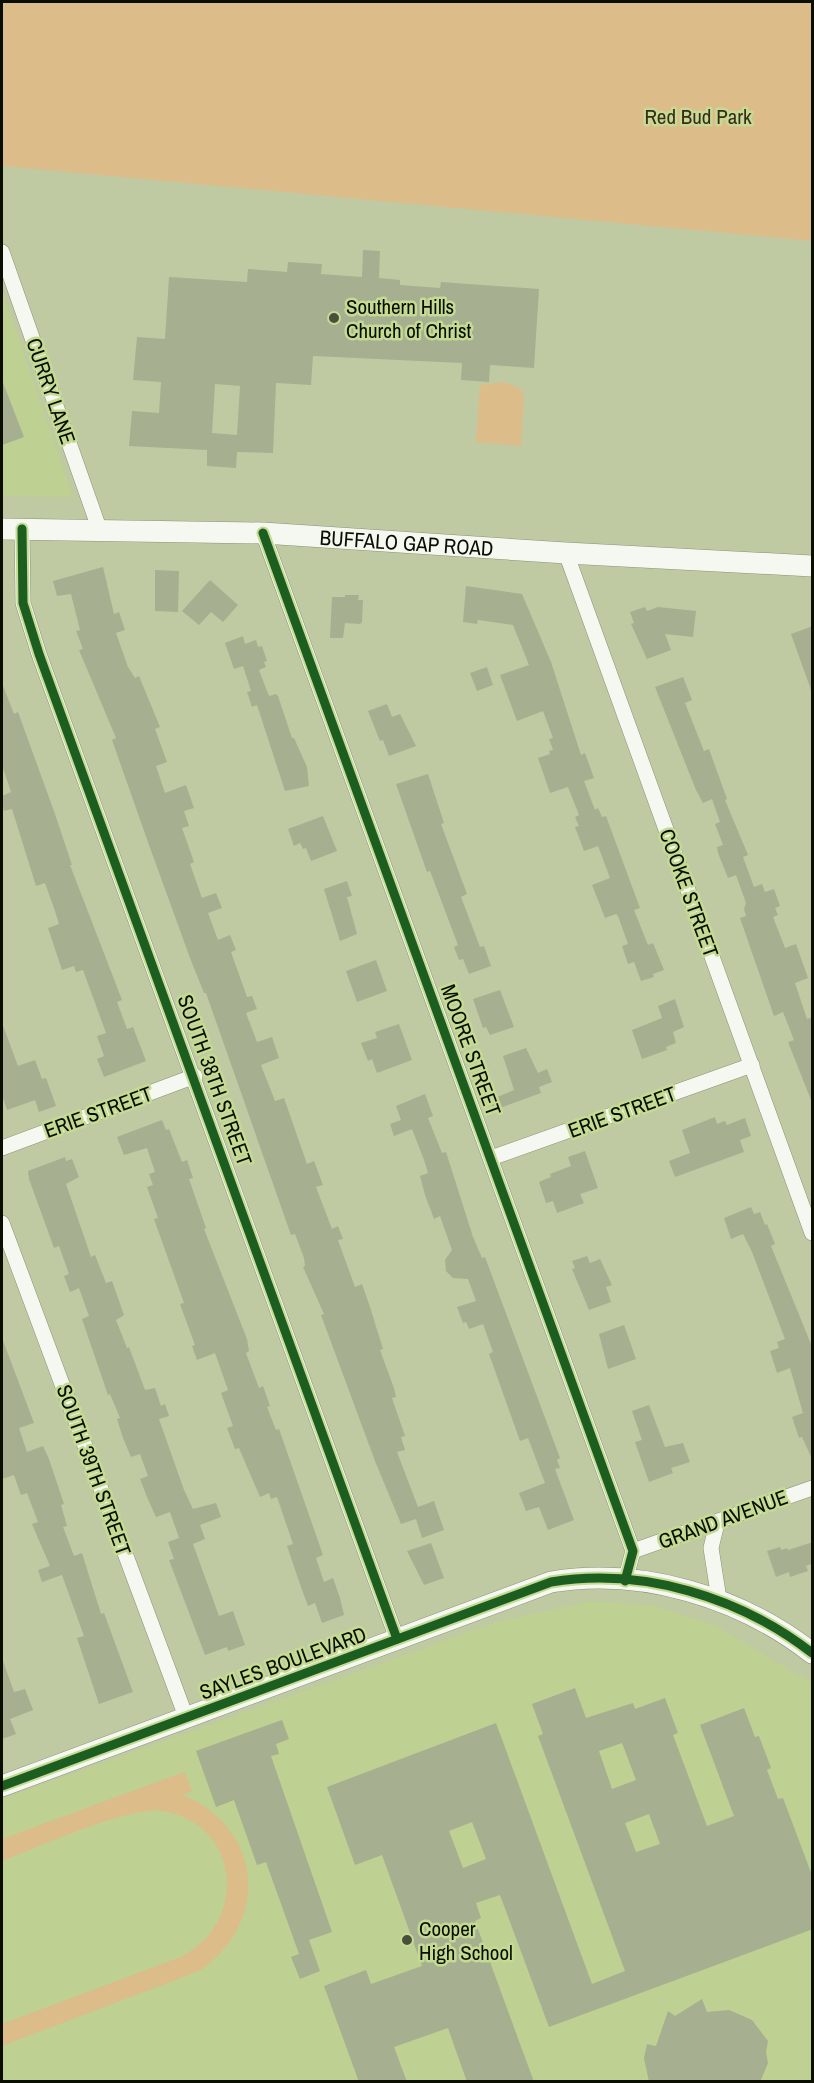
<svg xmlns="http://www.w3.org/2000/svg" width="814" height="2083" font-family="'Archivo Narrow',sans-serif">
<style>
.built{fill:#bed092}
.green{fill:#dcbc89}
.building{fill:#a6af90;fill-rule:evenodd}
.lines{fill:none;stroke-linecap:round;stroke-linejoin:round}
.street-casing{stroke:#8a9273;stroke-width:16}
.secondary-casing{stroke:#8a9273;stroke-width:22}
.street{stroke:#f5f7f1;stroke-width:15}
.secondary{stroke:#f5f7f1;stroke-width:21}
.cycleway-casing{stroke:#c5da93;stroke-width:13}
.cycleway{stroke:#1b5e20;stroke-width:9}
.poi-dot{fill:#495039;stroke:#c5da93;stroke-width:2}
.labels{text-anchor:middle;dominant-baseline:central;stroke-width:5;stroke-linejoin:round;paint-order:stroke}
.park-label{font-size:21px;fill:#3c2a19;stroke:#c5da93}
.poi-label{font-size:21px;fill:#090e00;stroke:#c5da93;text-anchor:start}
.street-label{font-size:21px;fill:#090e00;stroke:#c5da93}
</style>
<rect width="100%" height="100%" fill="#bfcaa3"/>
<!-- built -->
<g class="built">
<polygon points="2,289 73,497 2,496"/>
<polygon points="591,1601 655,1606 714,1625 812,1683 812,2081 2,2082 2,1799 500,1621"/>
</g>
<!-- green -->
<g class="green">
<polygon points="2,2 812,2 812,241 2,166"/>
<polygon points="504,382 521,389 524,396 521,446 476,442 480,385"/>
<path d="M184,1772L192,1791L182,1795C263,1827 271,1923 199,1971L2,2046V2024L178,1958C249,1926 242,1823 162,1811C128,1806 38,1848 2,1861V1839Z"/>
</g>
<!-- building -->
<g class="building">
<path d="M363,250L380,251L379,278L400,280V285L440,288L441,282L539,289L534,368L490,365L489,382L461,380L462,363L313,356L311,385L276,383L273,453L237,452L236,468L207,466V450L129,446L132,411L159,413L161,382L133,380L137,337L165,339L169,277L247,282L248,269L287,272L288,262L322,264L321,274L362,277ZM215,384L240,386L237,435L212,433Z"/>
<polygon points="2,380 24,437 2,445"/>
<polygon points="103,567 114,614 119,612 125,630 116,633 128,667 135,678 139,676 160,727 155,729 167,762 156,766 165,793 186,785 194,808 184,811 189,826 182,828 194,862 190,864 202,898 216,893 222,908 208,913 218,940 230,935 236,950 231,952 247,997 252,996 257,1009 246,1013 257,1042 272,1037 279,1058 261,1065 275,1101 284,1098 307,1164 314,1161 323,1185 316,1187 332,1229 338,1226 343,1239 338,1240 355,1287 362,1284 370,1307 383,1349 380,1350 394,1388 396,1397 392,1398 405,1436 401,1437 405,1450 397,1452 418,1507 434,1501 444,1530 422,1538 416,1519 401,1524 375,1461 321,1315 324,1314 303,1267 305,1266 304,1258 295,1234 291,1235 206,993 204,993 190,958 149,845 112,740 116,738 79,650 83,649 76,631 80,630 71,594 57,596 53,581"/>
<polygon points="155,570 179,571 178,612 155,611"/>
<polygon points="210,580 238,605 223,622 211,612 199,625 182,611"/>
<polygon points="466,586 522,594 551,662 581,755 585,753 594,778 584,781 595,810 598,808 602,817 606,816 640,908 634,910 648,945 653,943 664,970 653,974 654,977 641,981 634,962 628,964 622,946 628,944 618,916 616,914 605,918 592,885 610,878 598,846 584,851 575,827 579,826 575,817 579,815 568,787 550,793 538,758 550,754 549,751 553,750 549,739 553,738 543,711 517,721 500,675 529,665 513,625 478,620 477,624 463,622"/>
<polygon points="345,595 359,595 358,600 363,600 362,622 360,624 345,623 343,638 330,638 332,597 345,597"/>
<polygon points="645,607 647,611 658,607 696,611 693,637 665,634 671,650 647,659 631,624 634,623 630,612"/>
<polygon points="813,626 813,690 811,690 791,634"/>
<polygon points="243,636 245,644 256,640 258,647 262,646 267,661 264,662 266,667 259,670 269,696 276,694 278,696 292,738 294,738 307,767 309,786 285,791 257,705 252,707 247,692 251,691 243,666 234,669 225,643"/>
<polygon points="487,667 493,685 477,691 470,673"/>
<polygon points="683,677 692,700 685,703 704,751 709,749 727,799 725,800 748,855 743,857 754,887 762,884 765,892 774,889 780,906 775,908 778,915 773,917 785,948 796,944 808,978 795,983 807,1019 813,1017 813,1105 788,1042 794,1040 783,1012 774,1016 740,918 746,916 744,909 746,903 736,875 728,878 718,853 717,847 723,845 715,824 720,822 712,799 703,803 696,790 655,687"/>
<polygon points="2,683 14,714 18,712 55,814 72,865 70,865 122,1000 117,1002 127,1029 133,1027 146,1061 104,1077 97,1059 104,1056 97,1036 106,1033 83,970 76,972 74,966 62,970 48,928 59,924 55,911 45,883 36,886 12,809 4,811 2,804 2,796 11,792 2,765"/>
<polygon points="387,704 392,717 400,714 416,746 389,756 383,740 380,741 368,711"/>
<polygon points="428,774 444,823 441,824 467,894 461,897 480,947 484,946 491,966 469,974 463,959 459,960 454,947 458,945 430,871 427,872 396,784"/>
<polygon points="323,816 337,851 311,861 306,848 303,849 300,843 294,846 288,829"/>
<polygon points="347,881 352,896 347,897 357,934 340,941 324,889"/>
<polygon points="376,960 387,991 357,1002 346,971"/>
<polygon points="500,990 514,1027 490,1035 486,1027 483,1028 473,999"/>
<polygon points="675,999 684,1027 673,1032 676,1043 666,1047 667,1050 642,1059 632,1030 662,1018 658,1006"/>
<polygon points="2,1023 18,1066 35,1060 42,1079 46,1078 56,1106 39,1112 35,1100 7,1110 2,1095"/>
<polygon points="399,1024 412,1060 377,1073 372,1059 368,1061 361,1043 377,1038 375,1032"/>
<polygon points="526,1048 538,1073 547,1069 552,1082 539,1087 541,1093 494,1110 490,1100 514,1090 503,1056"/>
<polygon points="425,1094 433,1116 428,1118 442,1153 446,1152 473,1237 482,1258 485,1257 560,1458 557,1460 560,1468 555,1469 574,1520 548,1530 539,1507 526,1511 519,1493 545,1483 528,1438 520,1441 489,1354 493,1352 483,1324 469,1329 466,1322 463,1323 457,1307 476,1301 468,1279 453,1278 446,1271 445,1260 452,1250 440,1216 434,1219 425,1195 420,1176 428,1173 424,1160 412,1129 394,1136 390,1124 401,1120 396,1106"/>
<polygon points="715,1117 717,1124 725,1121 727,1125 745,1118 751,1136 740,1140 744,1152 675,1177 669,1161 690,1153 682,1130"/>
<polygon points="162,1120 166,1130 169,1129 182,1162 187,1160 193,1178 189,1179 206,1228 204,1229 247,1339 249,1351 246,1353 259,1388 263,1386 270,1406 267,1407 276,1430 279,1429 323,1555 316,1558 324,1582 333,1578 340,1598 344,1615 322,1623 315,1603 308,1606 302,1590 287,1546 293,1544 277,1497 271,1499 269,1493 260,1497 239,1448 235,1449 227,1428 233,1426 221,1393 228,1390 215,1353 197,1360 192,1346 195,1345 180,1304 184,1303 154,1219 158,1218 147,1187 153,1185 149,1174 155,1172 147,1148 124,1155 117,1137"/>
<polygon points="585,1151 598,1188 580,1194 584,1203 557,1213 553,1201 546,1203 539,1182 551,1177 550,1174 571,1166 568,1157"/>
<polygon points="65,1157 66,1161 72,1159 79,1177 66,1184 91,1257 95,1255 106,1283 112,1281 124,1315 116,1320 127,1348 129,1347 145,1390 155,1388 161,1406 165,1404 169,1416 159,1419 184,1490 193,1509 216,1503 221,1517 200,1525 205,1539 193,1544 219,1616 233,1611 245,1645 228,1651 227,1647 205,1655 169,1560 174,1559 168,1542 179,1538 170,1512 156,1517 147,1497 140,1479 148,1476 140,1454 131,1457 123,1438 117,1419 120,1418 110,1394 108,1395 82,1319 89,1316 79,1288 70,1292 64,1276 69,1274 59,1246 54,1248 29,1179 28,1171"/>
<polygon points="751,1207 754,1214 760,1212 765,1225 767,1224 775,1244 771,1246 813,1349 813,1461 802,1437 799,1438 792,1417 803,1413 790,1368 777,1373 770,1351 779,1348 777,1342 785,1339 752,1252 743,1234 731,1239 724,1218"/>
<polygon points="587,1256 590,1263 600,1259 612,1285 606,1287 611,1302 589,1310 572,1269 575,1268 572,1261"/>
<polygon points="624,1325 636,1359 608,1369 599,1334"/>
<polygon points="2,1338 34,1423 19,1428 27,1452 43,1446 49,1459 64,1504 61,1505 67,1526 63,1527 74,1556 82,1553 101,1614 104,1613 133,1692 99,1704 77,1638 84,1636 62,1575 42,1582 38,1570 50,1566 32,1524 38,1522 27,1493 21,1495 14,1475 2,1479"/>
<polygon points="649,1405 665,1447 683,1443 690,1462 671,1468 673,1473 649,1482 635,1442 642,1440 632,1411"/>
<polygon points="813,1542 813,1563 806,1566 808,1571 790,1577 789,1572 776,1577 767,1551 780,1547 781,1550 787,1548 788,1550"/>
<polygon points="431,1543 444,1578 424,1585 407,1551"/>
<polygon points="3,1661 14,1692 25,1689 33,1710 10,1719 16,1734 2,1739"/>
<path d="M575,1688L586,1718L633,1703L635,1709L665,1698L678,1733L673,1735L707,1826L734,1816L700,1725L744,1708L755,1737L759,1736L771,1768L767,1770L778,1799L783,1798L813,1878V1929L549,2027L500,1895L476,1903L481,1918L475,1921L534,2082H467L448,2028L394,2047L407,2082H359L324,1986L366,1970L371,1984L422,1966L382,1855L355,1865L327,1787L496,1723L592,1984L625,1971L538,1736L543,1734L532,1704ZM622,1743L636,1780L612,1789L599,1751ZM649,1814L660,1844L636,1852L625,1823ZM472,1822L486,1859L463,1868L449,1831Z"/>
<polygon points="282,1720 289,1739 276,1744 279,1754 271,1756 332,1932 309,1940 320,1971 300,1979 291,1957 299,1954 266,1862 257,1865 234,1800 216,1807 196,1751"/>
<polygon points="702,1999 707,2012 729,2010 752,2020 768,2041 766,2052 768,2063 760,2082 649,2082 644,2058 647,2044 656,2046 668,2011 675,2016"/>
</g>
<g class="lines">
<defs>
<g id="street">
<polyline points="2,252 100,531"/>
<polyline points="22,529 23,603 39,654 397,1639"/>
<polyline points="263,533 633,1551 625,1581"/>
<polyline points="566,553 812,1233"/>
<polyline points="2,1148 195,1076"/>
<polyline points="491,1158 752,1065"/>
<polyline points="2,1223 186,1717"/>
<polyline points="717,1523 711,1548 719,1599"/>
<polyline points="633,1551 812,1488"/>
</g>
<g id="secondary">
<path id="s1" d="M2,529L263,533L566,553L812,566"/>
<path d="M2,1786L551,1582C642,1567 740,1597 812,1653"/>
</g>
</defs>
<!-- street casing -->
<use href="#street" class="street-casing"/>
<!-- secondary casing -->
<use href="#secondary" class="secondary-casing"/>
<!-- street -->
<use href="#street" class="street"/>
<!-- secondary -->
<use href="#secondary" class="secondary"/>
<defs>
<g id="cycleway">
<polyline points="22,529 23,603 39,654 397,1639"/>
<polyline points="263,533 633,1551 625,1581"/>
<path d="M2,1786L551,1582C642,1567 740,1597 812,1653"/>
</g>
</defs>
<!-- cycleway casing -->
<use href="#cycleway" class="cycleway-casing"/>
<!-- cycleway -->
<use href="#cycleway" class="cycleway"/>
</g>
<!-- markers -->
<g class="poi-dot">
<circle cx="334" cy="318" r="6"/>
<circle cx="407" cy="1940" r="6"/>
</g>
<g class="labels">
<!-- park labels -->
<g class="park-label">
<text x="698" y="116">Red Bud Park</text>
</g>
<!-- poi labels -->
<g class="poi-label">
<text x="346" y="306">Southern Hills<tspan x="346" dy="24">Church of Christ</tspan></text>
<text x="419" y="1928">Cooper<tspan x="419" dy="24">High School</tspan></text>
</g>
<!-- street labels -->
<g class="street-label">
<text transform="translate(51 391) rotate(71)">CURRY LANE</text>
<text stroke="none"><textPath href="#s1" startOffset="405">BUFFALO GAP ROAD</textPath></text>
<text transform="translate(689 893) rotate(70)">COOKE STREET</text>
<text transform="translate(471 1050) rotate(70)">MOORE STREET</text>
<text transform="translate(215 1080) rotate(70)">SOUTH 38TH STREET</text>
<text transform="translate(98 1112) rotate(-20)">ERIE STREET</text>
<text transform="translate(622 1112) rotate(-20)">ERIE STREET</text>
<text transform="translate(94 1470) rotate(70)">SOUTH 39TH STREET</text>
<text transform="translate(723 1519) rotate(-20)">GRAND AVENUE</text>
<text transform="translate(283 1663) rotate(-20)">SAYLES BOULEVARD</text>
</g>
</g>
<!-- border -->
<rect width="814" height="2083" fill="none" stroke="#090e00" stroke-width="6"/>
</svg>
